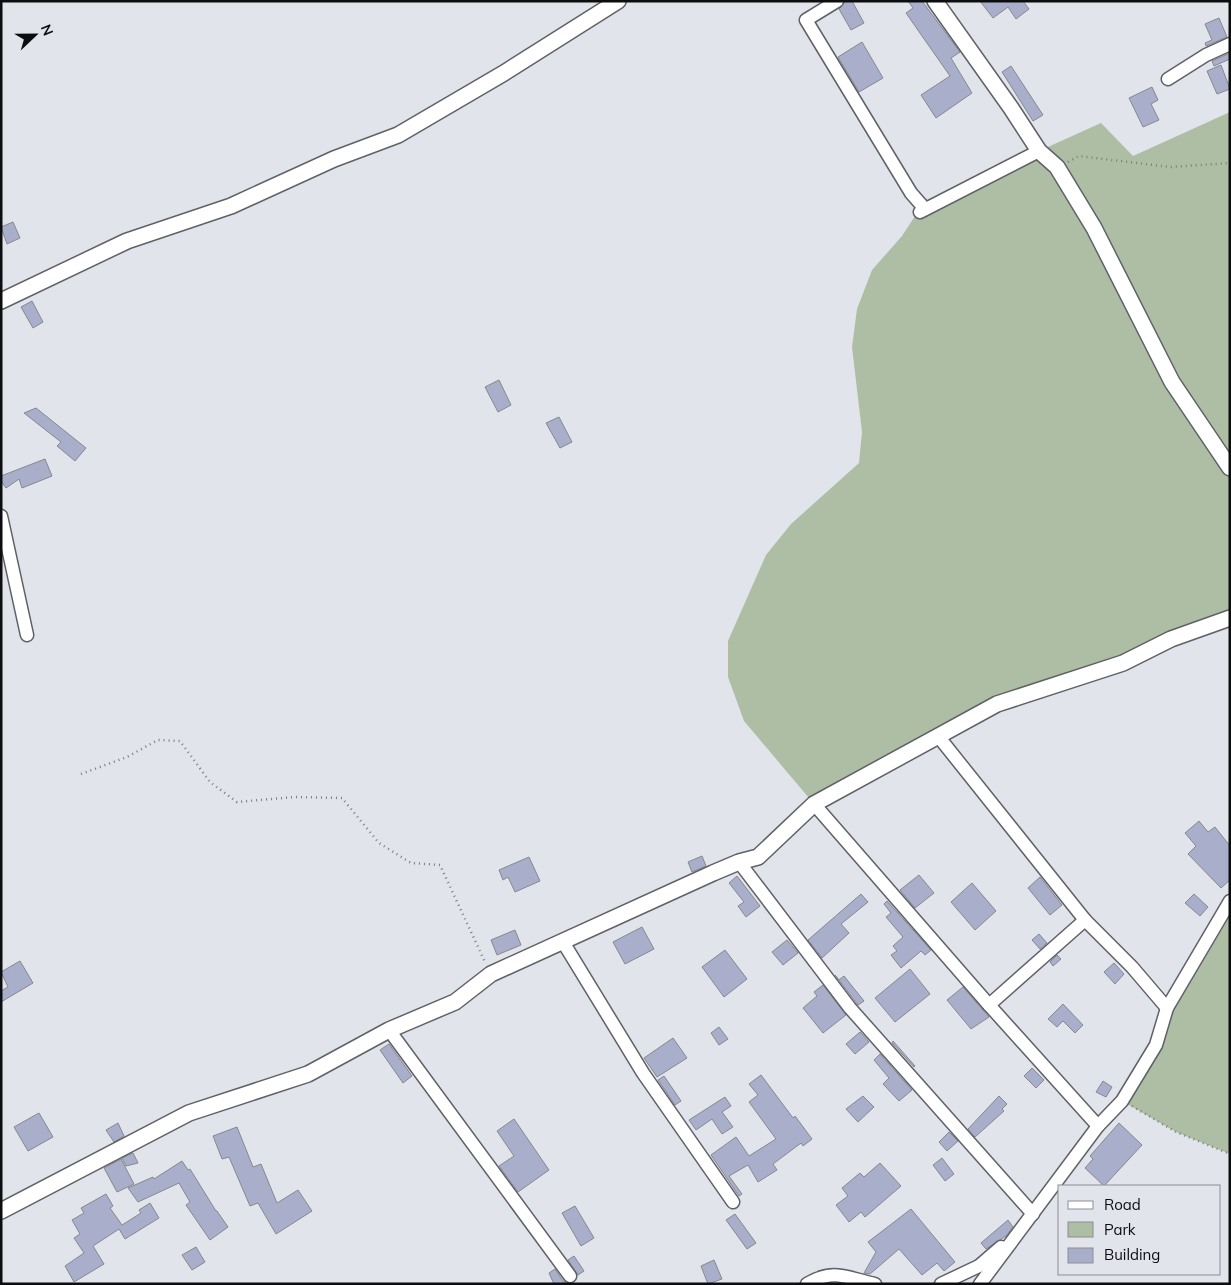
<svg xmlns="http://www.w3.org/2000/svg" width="1231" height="1285" font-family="Mulish,sans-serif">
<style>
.green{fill:#aebea4}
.building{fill:#a9afcb;stroke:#86888e}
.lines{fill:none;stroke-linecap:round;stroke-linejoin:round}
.minor-casing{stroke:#5f6167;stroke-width:15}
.tertiary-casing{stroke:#5f6167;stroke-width:18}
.path{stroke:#7b7d82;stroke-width:2.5;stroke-dasharray:1 4;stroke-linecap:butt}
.minor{stroke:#fff;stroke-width:12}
.tertiary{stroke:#fff;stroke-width:15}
</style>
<rect width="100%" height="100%" fill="#e2e4eb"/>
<!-- green -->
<g class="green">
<polygon points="1230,112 1230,618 1046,687 814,804 744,721 728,677 728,641 766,555 791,524 859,463 862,432 852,347 857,309 872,270 902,236 917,213 1039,151 1101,123 1133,156"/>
<polygon points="1230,901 1230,1154 1176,1132 1122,1101 1156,1045 1167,1008"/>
</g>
<!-- building -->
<g class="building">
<polygon points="845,1 852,1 864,23 851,30 839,9"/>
<polygon points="908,1 922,1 954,44 960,52 951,58 972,93 936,118 921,95 950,76 906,13 913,8"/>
<polygon points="980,1 1023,1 1029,9 1016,19 1008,7 993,18"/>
<polygon points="1219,18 1227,37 1206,46 1205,43 1212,40 1205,24"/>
<polygon points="862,42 883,78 859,92 838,57"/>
<polygon points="1230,53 1230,59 1214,66 1212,61"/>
<polygon points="1221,65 1230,89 1217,94 1207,71"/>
<polygon points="1011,66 1043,115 1033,121 1002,72"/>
<polygon points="1152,87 1158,100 1151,104 1159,120 1143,127 1129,98"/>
<polygon points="13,222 20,238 7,244 1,227"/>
<polygon points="32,301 43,322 33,328 21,307"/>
<polygon points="499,380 511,405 498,412 485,387"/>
<polygon points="36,408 86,448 75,461 57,446 61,442 24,413"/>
<polygon points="559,417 572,442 560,448 546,423"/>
<polygon points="45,459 52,476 22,488 19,479 6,488 1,481 1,476"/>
<polygon points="1199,821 1208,832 1215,827 1230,846 1230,880 1221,888 1188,854 1196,846 1185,833"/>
<polygon points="702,856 706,866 692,872 688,862"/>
<polygon points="529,857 540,881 515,892 508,877 503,880 499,870"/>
<polygon points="919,875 934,893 915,908 900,890"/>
<polygon points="737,876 760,906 746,917 738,906 744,902 729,883"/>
<polygon points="1040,877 1062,905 1050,915 1028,888"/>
<polygon points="972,883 996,911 975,930 951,902"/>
<polygon points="861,894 868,902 841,924 849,933 822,958 808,940"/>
<polygon points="1194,894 1208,907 1200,916 1185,903"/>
<polygon points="887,901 931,950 925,955 921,951 901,968 891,955 897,951 893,946 903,937 886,917 891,913 884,904"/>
<polygon points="642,927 654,949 625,964 613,942"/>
<polygon points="515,930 521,945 497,955 491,940"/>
<polygon points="1039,934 1047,943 1040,949 1032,940"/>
<polygon points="787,940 798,953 783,965 772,952"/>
<polygon points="725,950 747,979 724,997 702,967"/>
<polygon points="1057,955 1061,959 1053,966 1050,962"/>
<polygon points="20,961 33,983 1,1002 1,991 8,987 1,972"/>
<polygon points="1114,963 1124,974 1115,984 1104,972"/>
<polygon points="910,969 930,994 895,1022 875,998"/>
<polygon points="835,975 839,980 844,976 864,1001 858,1005"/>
<polygon points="823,985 846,1015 823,1033 803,1008 817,996 814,992"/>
<polygon points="963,987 989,1017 971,1029 947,1000"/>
<polygon points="1063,1004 1083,1025 1075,1033 1063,1021 1057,1027 1048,1019"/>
<polygon points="719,1027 728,1039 719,1045 711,1033"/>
<polygon points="860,1032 869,1042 855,1054 846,1044"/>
<polygon points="673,1038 687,1058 657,1077 644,1058"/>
<polygon points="893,1041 915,1066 914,1067 892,1043"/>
<polygon points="389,1044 412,1076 403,1083 380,1050"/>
<polygon points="880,1054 912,1090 899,1101 883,1084 889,1078 874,1060"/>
<polygon points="1032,1068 1044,1080 1036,1088 1024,1076"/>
<polygon points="761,1075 793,1118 795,1116 812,1139 803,1146 801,1143 773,1164 777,1170 758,1182 748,1165 729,1176 742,1194 739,1196 711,1155 736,1137 749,1156 776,1139 749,1102 758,1095 749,1084"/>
<polygon points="664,1076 681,1101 675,1105 658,1080"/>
<polygon points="1103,1081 1112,1087 1106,1097 1096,1092"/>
<polygon points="863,1096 874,1107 858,1122 846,1109"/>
<polygon points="999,1096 1007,1104 1002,1109 1004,1111 975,1137 968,1129"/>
<polygon points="725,1097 731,1106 722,1112 733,1127 722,1134 712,1119 696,1130 689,1120"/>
<polygon points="39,1113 53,1137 28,1151 14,1127"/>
<polygon points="514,1119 549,1170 518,1192 499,1166 514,1156 497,1131"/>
<polygon points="118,1123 124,1136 114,1142 106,1130"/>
<polygon points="1119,1123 1142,1145 1104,1186 1085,1168 1093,1159 1090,1156"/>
<polygon points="237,1127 253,1167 261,1164 277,1203 298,1190 312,1211 276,1234 258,1203 250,1206 229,1157 222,1159 213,1136"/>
<polygon points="949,1132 958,1141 947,1151 939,1142"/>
<polygon points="133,1153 138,1163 126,1166 122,1158"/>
<polygon points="942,1158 954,1174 945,1181 933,1165"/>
<polygon points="121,1159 134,1184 117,1192 104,1168"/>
<polygon points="182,1161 188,1170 190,1169 216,1211 217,1211 228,1227 210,1240 186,1205 190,1202 179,1183 138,1202 128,1188 153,1177 154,1179"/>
<polygon points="880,1163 901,1186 865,1217 861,1212 849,1222 836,1205 848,1196 842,1188 860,1173 864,1177"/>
<polygon points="106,1194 113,1206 110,1208 122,1225 141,1213 139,1210 150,1203 159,1218 125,1239 119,1229 93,1246 104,1264 74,1282 65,1266 84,1253 74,1238 80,1234 72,1220 84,1213 81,1208"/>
<polygon points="575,1206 594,1238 581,1246 562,1213"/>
<polygon points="911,1209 955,1262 944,1271 937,1263 922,1275 899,1249 870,1274 864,1273 876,1252 868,1242"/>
<polygon points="735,1214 756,1243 747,1249 726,1220"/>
<polygon points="1008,1220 1013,1227 1006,1236 986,1249 981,1243"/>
<polygon points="196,1247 205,1262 192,1270 182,1255"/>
<polygon points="574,1256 584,1271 578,1275 568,1260"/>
<polygon points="714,1260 722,1279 708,1284 701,1266"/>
<polygon points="555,1269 563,1281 566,1283 554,1284 549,1273"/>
</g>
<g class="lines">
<defs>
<g id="minor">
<polyline points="837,1 806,20 911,193 925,209"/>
<polyline points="1168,79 1206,55 1230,44"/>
<polyline points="920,212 1039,151"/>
<polyline points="1,516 27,635"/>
<polyline points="938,736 1085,920 1132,967 1167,1008"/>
<polyline points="814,804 989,1005 1098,1126"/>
<polyline points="739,862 850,1008 1033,1214"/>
<polyline points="563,942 643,1073 733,1202"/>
<polyline points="989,1005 1085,920"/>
<polyline points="389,1030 570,1276"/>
<path d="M807,1284C834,1268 847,1278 875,1284"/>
<polyline points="941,1284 979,1266 1001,1247"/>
<polyline points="980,1284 1098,1126 1122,1101 1156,1045 1167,1008 1230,901"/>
</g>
<g id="tertiary">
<polyline points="935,1 1011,108 1039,151 1057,167 1094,228 1172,382 1230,468"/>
<polyline points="1,301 127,241 231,206 334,159 398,135 504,73 618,1"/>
<polyline points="1,1211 189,1113 308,1074 389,1030 455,1002 491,974 713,873 739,862 758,857 814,804 997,704 1123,663 1171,639 1230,618"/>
</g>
</defs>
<!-- minor casing -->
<use href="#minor" class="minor-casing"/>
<!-- tertiary casing -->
<use href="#tertiary" class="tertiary-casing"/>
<!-- path -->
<g class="path">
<polyline points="1068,162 1079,156 1170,167 1230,163"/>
<polyline points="81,774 127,757 158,740 180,741 210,782 237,802 294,797 342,798 379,843 411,863 440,865 485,962"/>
<polyline points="1132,1106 1176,1132 1230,1154"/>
</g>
<!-- minor -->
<use href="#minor" class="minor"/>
<!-- tertiary -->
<use href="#tertiary" class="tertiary"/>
</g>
<!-- border -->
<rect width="1231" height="1285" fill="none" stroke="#0c0d0f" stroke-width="5"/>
<!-- legend -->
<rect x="1058" y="1185" width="162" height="90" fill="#e2e4eb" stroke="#8c8e93"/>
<rect x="1068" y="1201" width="25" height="8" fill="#ffffff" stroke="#8c8e93"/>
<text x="1104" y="1210" font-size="15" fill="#0c0d0f">Road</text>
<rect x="1068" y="1222" width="25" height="15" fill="#aebea4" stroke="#8c8e93"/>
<text x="1104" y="1235" font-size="15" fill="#0c0d0f">Park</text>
<rect x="1068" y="1248" width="25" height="15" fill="#a9afcb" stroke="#8c8e93"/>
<text x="1104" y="1260" font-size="15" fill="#0c0d0f">Building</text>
<!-- north arrow -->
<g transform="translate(35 35) rotate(68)" stroke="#e2e4eb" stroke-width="4" paint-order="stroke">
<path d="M0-4L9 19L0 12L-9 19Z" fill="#0c0d0f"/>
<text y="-8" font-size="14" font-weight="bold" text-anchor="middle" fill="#0c0d0f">N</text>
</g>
</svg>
